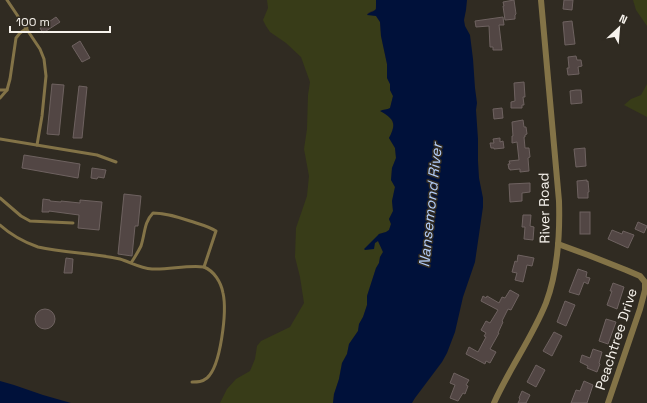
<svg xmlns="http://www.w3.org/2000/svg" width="647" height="403" font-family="'Space Grotesk',sans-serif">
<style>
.green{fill:#383c18}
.water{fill:#00113a}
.building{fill:#524644;stroke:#6e6260}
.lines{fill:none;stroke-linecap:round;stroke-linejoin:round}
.service{stroke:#837347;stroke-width:3}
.minor{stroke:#837347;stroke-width:6}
.labels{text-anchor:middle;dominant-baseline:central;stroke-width:3;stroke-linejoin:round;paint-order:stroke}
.street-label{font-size:14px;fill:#f7f3ed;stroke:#302b22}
.water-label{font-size:15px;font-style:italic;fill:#b4cefa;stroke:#302b22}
</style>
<rect width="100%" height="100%" fill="#302b22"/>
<!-- green -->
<g class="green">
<path d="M267,0H376C376,15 375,7 367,14L376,16L380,22L381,36L387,64V78L390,84V90L393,96L390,108L388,110H382C393,120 397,123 389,138L395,148L396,158L392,168L391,180L395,187L392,201L393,211L389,219L391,224L389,230L386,232L379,234L375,243L378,241L383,252L380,257L379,263L376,268L367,296V305L363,317L359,324L358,331L349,344L347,354L342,363L339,379L334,394L333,403H220L227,389L236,379L250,371L255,359L257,346L261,341L290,327L304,303L300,277L295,257L296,228L307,196L309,176L304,149L307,129L308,95L310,82L301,57L286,43L270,32L266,26L263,20L268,8Z"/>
<polygon points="633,0 647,0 647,26 636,10"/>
<polygon points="647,84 647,117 624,105 631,99 641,95"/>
</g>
<!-- water -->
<g class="water">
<path d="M376,0H467L466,10L464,20L465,26L470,35L473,59L475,88L477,103L476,110L478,139V161L479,178L483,198V207L475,262L463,297L455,332L447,353L442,362L415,398L412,403H333L334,394L339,379L342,363L347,354L349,344L358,331L359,324L363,317L367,305V296L376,268L379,263L380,257L383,252L378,241L375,243L374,249L365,250L364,249L379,234L386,232L389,230L391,224L389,219L393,211L392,201L395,187L391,180L392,168L396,158L395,148L389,138C397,123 394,119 380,111C383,109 387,110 390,108L393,96L390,90V84L387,78V64L381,36L380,22L376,16L367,15C369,12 374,12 376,9Z"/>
<polygon points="0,381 14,385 43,395 71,403 0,403"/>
</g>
<!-- building -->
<g class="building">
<polygon points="514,0 516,14 515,15 515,19 505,20 503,6 504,6 503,2"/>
<polygon points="564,0 573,0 572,10 563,9"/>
<polygon points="56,17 60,22 43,33 40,28"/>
<polygon points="503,17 504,25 499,25 502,50 493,50 493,47 490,47 489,26 476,27 475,21"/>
<polygon points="572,21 575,44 565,45 563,22"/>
<polygon points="80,41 90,58 82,62 72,46"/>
<polygon points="576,56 577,60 581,60 582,66 578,67 579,74 568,75 567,68 569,68 568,57"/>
<polygon points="524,82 525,97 523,97 524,105 522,105 522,108 511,108 511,102 515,101 514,83"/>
<polygon points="52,84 64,85 59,135 47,134"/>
<polygon points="79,86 87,87 82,138 73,138"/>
<polygon points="576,90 581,90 582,103 571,104 570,91"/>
<polygon points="502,108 503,118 494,119 493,109"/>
<polygon points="523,120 524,127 526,127 527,134 525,135 525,137 524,137 525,148 529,148 530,157 528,158 529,171 520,172 520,169 510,170 510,169 509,169 508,164 510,164 509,161 519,160 517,142 512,143 512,136 513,136 512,122"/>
<polygon points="500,138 500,142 503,141 504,148 494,149 494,148 491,148 490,143 494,143 493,139"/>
<polygon points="585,148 586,166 576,167 574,149"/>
<polygon points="24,155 80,164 78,178 22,168"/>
<polygon points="92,168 106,170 104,178 98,177 97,179 91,178"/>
<polygon points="587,180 587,182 588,181 589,192 588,192 588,198 578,198 577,181"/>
<polygon points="530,183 530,192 522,193 522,201 510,202 509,184"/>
<polygon points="124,194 141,196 138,226 135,226 132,256 118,254"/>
<polygon points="43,199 50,200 50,201 61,202 61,201 80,203 80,200 102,202 99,230 78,228 79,215 49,211 49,212 42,212"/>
<rect x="580" y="212" width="10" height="22"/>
<polygon points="523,215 531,215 530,226 534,227 533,240 524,239 525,227 522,227"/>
<polygon points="638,222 647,226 644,233 635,229"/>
<polygon points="612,230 622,234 623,231 634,235 628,248 608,239"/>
<polygon points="518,255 534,258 532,266 527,265 523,282 515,280 517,273 512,272 515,261 517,262"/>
<polygon points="66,258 73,259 72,273 64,273"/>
<polygon points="578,269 587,272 586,277 590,278 588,284 584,282 579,295 569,292"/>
<polygon points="613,283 624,287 617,309 607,305 612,291 610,291"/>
<polygon points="510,290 519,295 511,310 508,309 502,321 503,322 498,333 499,333 490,349 496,352 490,363 486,361 485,364 466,354 469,347 478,352 486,337 484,336 486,333 481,330 486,321 490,323 498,310 481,301 483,296 486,298 487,296 499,303 502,297 505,298"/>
<polygon points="565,301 575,305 566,326 557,322"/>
<circle cx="45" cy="319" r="10"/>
<polygon points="606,319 616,322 608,344 599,341"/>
<polygon points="554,332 562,336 552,356 543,351"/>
<polygon points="593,349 602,352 599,363 600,364 597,372 587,368 588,366 580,362 582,355 590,358"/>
<polygon points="536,365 545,370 536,387 527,382"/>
<polygon points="454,373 469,380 466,385 468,386 465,394 463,393 458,401 450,398 455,385 450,383"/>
<polygon points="584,381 593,385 587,403 571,403 576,390 580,391"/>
<polygon points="522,391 530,395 526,403 518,403 520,399 519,398"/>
</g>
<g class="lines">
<!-- service -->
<g class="service">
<polyline points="7,0 40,49 44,59 46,76 42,116 37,145"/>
<polyline points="0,90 7,90"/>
<polyline points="0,98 7,90 10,79 16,38 20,33 27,28"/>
<polyline points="0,139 97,155 116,162"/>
<polyline points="0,198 21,216 30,221 73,223"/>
<path d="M0,225C11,235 24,242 38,247C65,253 93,253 120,259C130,262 140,268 152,269C169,270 186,265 204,267L216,231C208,226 199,224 190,221C178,217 166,213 153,213C144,222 145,234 141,246C138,252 135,257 131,263"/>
<path d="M192,382C198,382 202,382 207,378C221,366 227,311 223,293C221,282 214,271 204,267"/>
</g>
<!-- minor -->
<g class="minor">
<polyline points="558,244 588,255 626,270 640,276 645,282 645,290 640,309 608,403"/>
<path d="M494,403C509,369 532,338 546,303C558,271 560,234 559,201L541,0"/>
</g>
</g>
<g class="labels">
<!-- street labels -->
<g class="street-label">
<text transform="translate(544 208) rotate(-91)">River Road</text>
<text transform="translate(616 339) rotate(-72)">Peachtree Drive</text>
</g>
<!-- water labels -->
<g class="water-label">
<text transform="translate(430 205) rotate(-84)">Nansemond River</text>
</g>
</g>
<!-- north arrow -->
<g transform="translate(619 28) rotate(26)" stroke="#302b22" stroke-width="3" paint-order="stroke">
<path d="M0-3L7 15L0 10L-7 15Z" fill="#f7f3ed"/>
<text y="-6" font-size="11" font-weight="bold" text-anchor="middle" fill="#f7f3ed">N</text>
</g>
<!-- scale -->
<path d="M10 26v6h100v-6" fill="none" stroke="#f7f3ed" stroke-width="2"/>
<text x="16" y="26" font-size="12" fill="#f7f3ed" stroke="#302b22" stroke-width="3" paint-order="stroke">100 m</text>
</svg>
